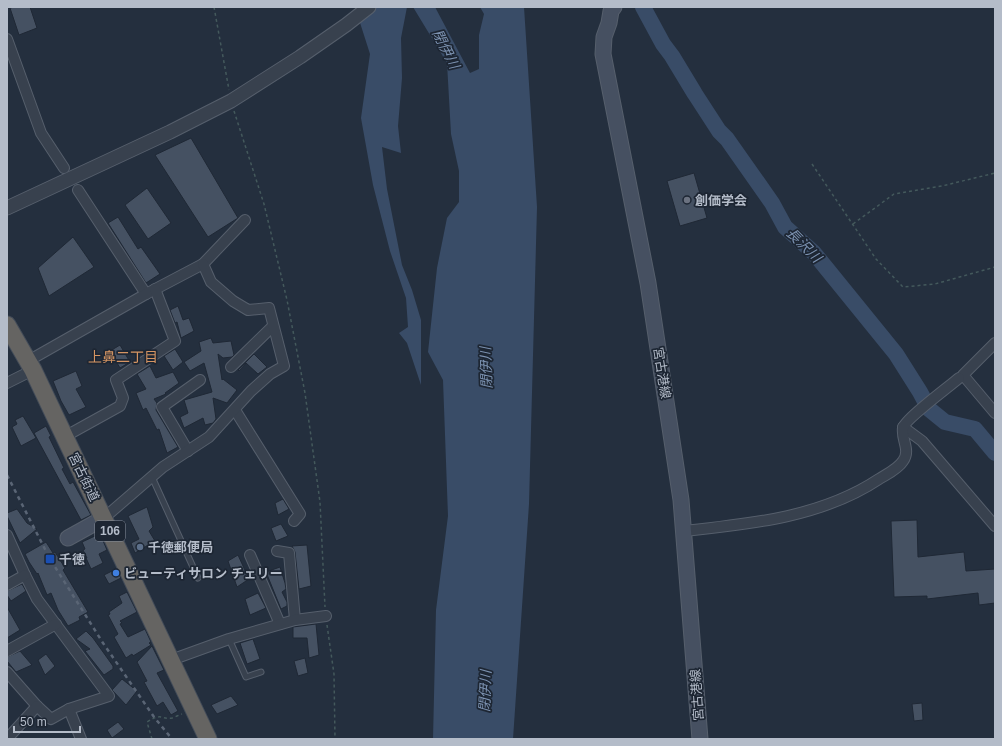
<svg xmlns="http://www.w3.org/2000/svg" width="1002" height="746" font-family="Helvetica,'Noto Sans JP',sans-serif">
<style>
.water{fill:#394c67}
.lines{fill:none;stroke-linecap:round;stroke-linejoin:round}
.river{stroke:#394c67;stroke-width:16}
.building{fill:#455162;stroke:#1f2835}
.service-casing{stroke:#565f6c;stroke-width:7}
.minor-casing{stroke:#565f6c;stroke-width:12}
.tertiary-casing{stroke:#565f6c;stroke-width:15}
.secondary-casing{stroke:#565f6c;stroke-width:17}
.trunk-casing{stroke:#434c59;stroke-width:19}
.path{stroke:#44595c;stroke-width:1.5;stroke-dasharray:3 3;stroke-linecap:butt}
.service{stroke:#38414e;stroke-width:5}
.minor{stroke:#38414e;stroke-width:10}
.tertiary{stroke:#38414e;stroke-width:13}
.secondary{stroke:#465061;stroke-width:15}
.trunk{stroke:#656462;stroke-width:17}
.rail{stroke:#5a6575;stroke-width:2.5;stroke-dasharray:4 4;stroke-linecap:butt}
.worship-dot{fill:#6b7280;stroke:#1d2633;stroke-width:1.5}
.service-dot{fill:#5c6f8a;stroke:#1d2633;stroke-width:1.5}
.transit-dot{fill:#1a4fb4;stroke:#1d2633;stroke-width:1.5}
.shop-dot{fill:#3f7fe0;stroke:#1d2633;stroke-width:1.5}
.labels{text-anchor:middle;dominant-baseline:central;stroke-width:3.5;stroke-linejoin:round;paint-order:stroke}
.shield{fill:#1d2633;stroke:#878f9c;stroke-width:1}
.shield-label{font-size:12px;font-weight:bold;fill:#b4bcc9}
.poi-label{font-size:13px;font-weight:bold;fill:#b4bcc9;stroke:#1d2633;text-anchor:start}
.street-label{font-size:13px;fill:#b4bcc9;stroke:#1d2633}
.water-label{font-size:14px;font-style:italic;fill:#7c92b1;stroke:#1d2633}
.neighbourhood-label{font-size:14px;fill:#d59563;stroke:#1d2633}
</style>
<rect width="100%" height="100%" fill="#242f3e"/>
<!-- water -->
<g class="water">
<polygon points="355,7 407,7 401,38 402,78 398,126 401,153 382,147 387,189 402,265 412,290 421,320 421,385 407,343 399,333 408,327 406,298 390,251 373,185 361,118 370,54"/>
<polygon points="413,7 435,7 470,73 479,69 479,35 484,14 480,7 524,7 537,207 529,504 513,739 433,739 436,610 448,516 443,380 428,352 437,268 447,218 459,202 459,171 451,134 447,63"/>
</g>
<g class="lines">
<!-- river -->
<polyline class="river" points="643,7 663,44 672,56 695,94 719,131 727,139 772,203 785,227 814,253 896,354 920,392 929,409 945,422 975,429 995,453"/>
</g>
<!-- building -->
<g class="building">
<polygon points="15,7 30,7 37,28 19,35 10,8"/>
<polygon points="191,138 238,218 208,237 155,155"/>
<polygon points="694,173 707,218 680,226 667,181"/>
<polygon points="147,188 171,223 148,239 125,205"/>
<polygon points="118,217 138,249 141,247 160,274 146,283 108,223"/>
<polygon points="73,237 94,267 49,296 38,268"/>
<polygon points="178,306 183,320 189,318 194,331 181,338 177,322 175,323 170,310"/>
<polygon points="211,338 213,343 231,341 234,355 232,357 223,358 218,354 222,380 223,379 237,390 227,403 213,398 216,419 213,423 205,425 203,418 184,428 180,417 188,413 184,400 212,392 204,363 190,371 184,362 201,351 199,342"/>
<polygon points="120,345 130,362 120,368 110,351"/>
<polygon points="175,349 183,362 173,370 164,356"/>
<polygon points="254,354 267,367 258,374 246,363 239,371 238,370"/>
<polygon points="150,366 156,378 173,372 179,383 165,393 166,394 154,399 157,403 156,410 178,447 167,453 159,429 157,430 146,408 143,410 136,393 146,389 137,374"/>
<polygon points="76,371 82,386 76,389 86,407 69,415 61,401 53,381"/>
<polygon points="23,416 36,438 21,446 12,427 17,424 15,420"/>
<polygon points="46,426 51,436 49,437 64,468 62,469 70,484 73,482 91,515 81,520 34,433"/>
<polygon points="283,499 289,509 278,515 275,503"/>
<polygon points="147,507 153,527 149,531 155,541 135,553 131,543 139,539 128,516"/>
<polygon points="17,509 27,523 37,529 20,543 7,516 7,513"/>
<polygon points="917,520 918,557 964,552 966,571 995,569 995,603 979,605 978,593 927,599 927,596 894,597 891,521"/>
<polygon points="281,524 288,536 276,541 271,528"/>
<polygon points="95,536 96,538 101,536 107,550 99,554 103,563 91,569 86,558 87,558 83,550 85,549 82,542"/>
<polygon points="46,542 53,553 55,552 65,568 63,570 88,612 79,617 80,620 68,626 58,610 51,593 47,595 38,573 37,574 29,562 25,554"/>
<polygon points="307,545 311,586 299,589 295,552 292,546"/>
<polygon points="238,555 249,579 237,587 228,561"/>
<polygon points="280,567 285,583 286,589 282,592 287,602 287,606 281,609 266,572"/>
<polygon points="116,569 121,578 109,584 104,575"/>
<polygon points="22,584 26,591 11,601 7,595 7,591"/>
<polygon points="127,592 137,612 120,621 122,623 120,624 128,637 145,629 151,642 149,643 151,645 133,656 132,654 126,658 114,637 118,634 108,615 110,614 109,612 122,603 119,596"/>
<polygon points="258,593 266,608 250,615 245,599"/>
<polygon points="7,607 20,630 7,638"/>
<polygon points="316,624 319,655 309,658 307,638 293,638 293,627"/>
<polygon points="86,631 93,638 113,666 113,669 104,675 85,651 90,649 76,639"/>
<polygon points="253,639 260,659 247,664 240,643"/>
<polygon points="152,646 164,670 157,673 178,711 171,715 163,702 157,706 144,682 147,681 137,662"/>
<polygon points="20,651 32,665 16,672 7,661 7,657"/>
<polygon points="46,654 55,666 45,675 38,660"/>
<polygon points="305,658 308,673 298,676 294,661"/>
<polygon points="122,679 137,691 126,705 112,690"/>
<polygon points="231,696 238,705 217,714 211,705"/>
<polygon points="922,703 923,720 914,721 912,704"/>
<polygon points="118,722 124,729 112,738 107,730"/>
</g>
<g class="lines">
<defs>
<g id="service">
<polyline points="152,477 198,578"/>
<polyline points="229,639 246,677 261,672"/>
</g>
<g id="minor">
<polyline points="7,39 41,133 64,168"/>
<polyline points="78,190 146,294"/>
<polyline points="995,343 963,375 995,413"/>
<polyline points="28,361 146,294 203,264 245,220"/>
<polyline points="231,367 273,326"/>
<polyline points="7,383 33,370"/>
<polyline points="235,410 300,514 294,521"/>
<polyline points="903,427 922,441 995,526"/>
<polyline points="64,437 120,406 123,398 116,380 175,341 155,289"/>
<polyline points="188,451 162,407 200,380"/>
<polyline points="104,518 163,467 209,437 251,391 270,374 284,366 269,308 248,310 233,301 211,282 203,264"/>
<path d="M684,531C751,524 822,517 879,479C887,474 898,469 903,461C911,450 901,440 903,428C905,419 950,386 959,378"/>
<polyline points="7,535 25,575 37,599 109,696 69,709 51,719 37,706 7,672"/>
<polyline points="277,551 289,553 295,620"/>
<polyline points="250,555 280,624"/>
<polyline points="7,585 25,575"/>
<polyline points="7,651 56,624"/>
<polyline points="171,660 229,639 295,620 326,616"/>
<polyline points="69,709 81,739"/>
<polyline points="7,739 37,706"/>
</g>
<polyline id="tertiary" points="7,208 170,132 231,101 300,57 346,25 369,7"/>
<g id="secondary">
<polyline points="614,7 611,11 609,23 604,37 603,54 648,283 681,500 700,739"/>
<polyline points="68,538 104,518"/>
</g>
<polyline id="trunk" points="7,325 33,370 208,739"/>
</defs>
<!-- service casing -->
<use href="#service" class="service-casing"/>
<!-- minor casing -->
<use href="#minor" class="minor-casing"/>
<!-- tertiary casing -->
<use href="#tertiary" class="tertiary-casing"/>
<!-- secondary casing -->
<use href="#secondary" class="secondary-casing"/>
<!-- trunk casing -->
<use href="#trunk" class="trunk-casing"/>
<!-- path -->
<g class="path">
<polyline points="214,7 229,90"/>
<polyline points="234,111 264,204 287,300 305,393 320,502 325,607"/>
<polyline points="812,164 876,259 903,287 935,284 995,267"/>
<polyline points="853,224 894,194 942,186 995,173"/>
<polyline points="327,625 334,674 335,739"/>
<path d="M152,739L147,722C163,712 160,720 172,718C175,717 179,715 182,714"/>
</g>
<!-- service -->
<use href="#service" class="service"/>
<!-- minor -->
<use href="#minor" class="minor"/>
<!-- tertiary -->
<use href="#tertiary" class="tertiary"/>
<!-- secondary -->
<use href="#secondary" class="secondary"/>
<!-- trunk -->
<use href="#trunk" class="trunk"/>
<!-- rail -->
<polyline class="rail" points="7,475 50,559 103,643 154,717 172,739"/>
</g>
<!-- markers -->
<circle class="worship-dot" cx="687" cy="200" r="4"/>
<circle class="service-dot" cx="140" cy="547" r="4"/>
<rect class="transit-dot" x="45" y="554" width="10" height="10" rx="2"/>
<circle class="shop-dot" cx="116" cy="573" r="4"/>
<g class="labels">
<!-- shield labels -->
<rect class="shield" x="95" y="521" width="30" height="20" rx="3"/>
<g class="shield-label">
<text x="110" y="531">106</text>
</g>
<!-- poi labels -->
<g class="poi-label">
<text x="695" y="200">創価学会</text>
<text x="148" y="547">千徳郵便局</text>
<text x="59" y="559">千徳</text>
<text x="124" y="573">ビューティサロン チェリー</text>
</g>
<!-- street labels -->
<g class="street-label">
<text transform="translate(662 373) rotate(81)">宮古港線</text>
<text transform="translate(84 477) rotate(64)">宮古街道</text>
<text transform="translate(697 695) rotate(-94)">宮古港線</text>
</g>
<!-- water labels -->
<g class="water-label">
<text transform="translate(446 49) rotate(63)">閉伊川</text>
<text transform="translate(804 245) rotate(45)">長沢川</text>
<text transform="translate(486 368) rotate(-92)">閉伊川</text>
<text transform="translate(485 691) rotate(-88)">閉伊川</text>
</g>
<!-- neighbourhood labels -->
<g class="neighbourhood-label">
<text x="123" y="357">上鼻二丁目</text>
</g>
</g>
<!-- border -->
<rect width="1002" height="746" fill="none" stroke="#b4bcc9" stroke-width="16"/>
<!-- scale -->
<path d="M14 726v6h66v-6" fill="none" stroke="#b4bcc9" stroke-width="2"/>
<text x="20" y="726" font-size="12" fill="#b4bcc9" stroke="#1d2633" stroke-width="3" paint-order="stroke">50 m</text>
</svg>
